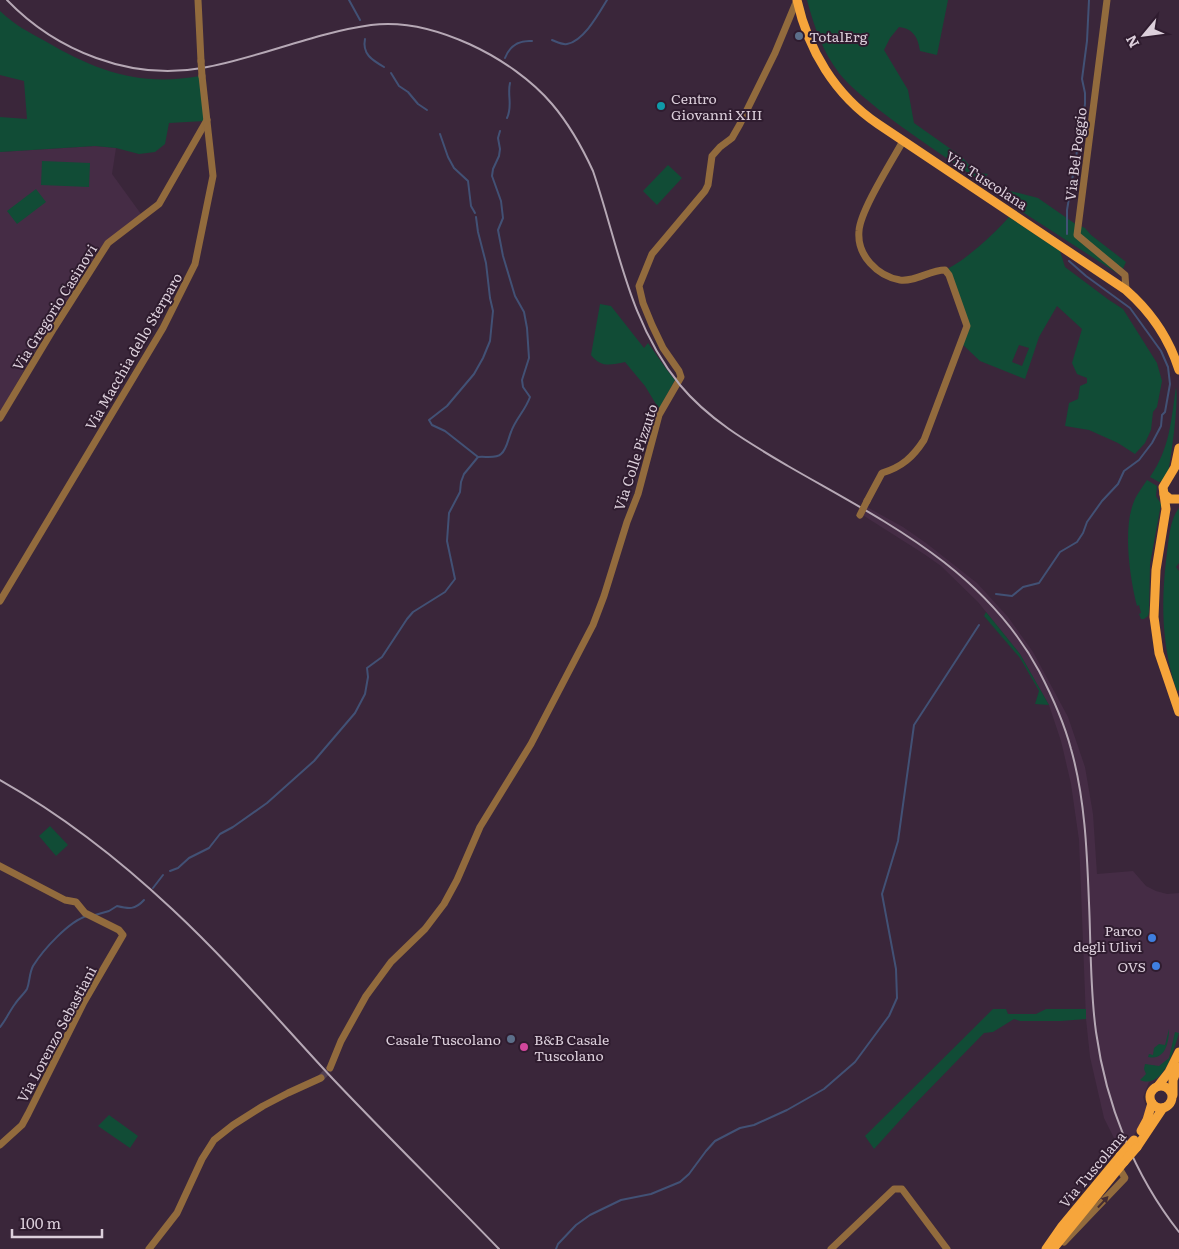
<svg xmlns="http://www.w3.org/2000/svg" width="1179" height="1249" font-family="Literata,serif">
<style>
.built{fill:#452c45}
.green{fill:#114c36;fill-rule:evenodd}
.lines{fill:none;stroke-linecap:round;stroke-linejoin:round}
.stream{stroke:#425175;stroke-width:2}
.minor-tunnel{stroke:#523f52;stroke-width:7;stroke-dasharray:7 3.5;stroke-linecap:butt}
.minor{stroke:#926b3d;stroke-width:7}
.major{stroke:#f6a53b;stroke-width:9}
.rail{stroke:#b6a8b5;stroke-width:2}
.minor-bridge{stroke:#926b3d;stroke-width:7}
.major-bridge{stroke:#f6a53b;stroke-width:9}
.oneway{fill:#432c32}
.service-dot{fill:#5c6f8a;stroke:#2f1c2f;stroke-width:2}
.culture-dot{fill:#0f9aa8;stroke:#2f1c2f;stroke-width:2}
.shop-dot{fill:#3f7fe0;stroke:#2f1c2f;stroke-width:2}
.hotel-dot{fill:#d1479c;stroke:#2f1c2f;stroke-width:2}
.labels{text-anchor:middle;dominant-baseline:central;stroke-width:4;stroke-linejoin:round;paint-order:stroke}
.poi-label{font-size:14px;fill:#dccfdb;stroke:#2f1c2f;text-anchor:start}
.street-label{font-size:14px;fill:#dccfdb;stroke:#2f1c2f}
</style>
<rect width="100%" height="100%" fill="#3a263a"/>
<!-- built -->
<g class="built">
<polygon points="95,146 116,148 112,174 141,214 104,243 45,334 0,412 0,152"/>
<polygon points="865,506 903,527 926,543 977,583 1008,617 1033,652 1068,717 1085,767 1093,814 1097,874 1133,871 1146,886 1156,891 1167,894 1179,893 1179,1033 1167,1065 1158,1078 1149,1082 1143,1097 1147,1109 1145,1117 1134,1135 1120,1150 1104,1118 1090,1057 1086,1019 1079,840 1071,784 1061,741 1049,705 1020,654 978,602 941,566 924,554 861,514"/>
</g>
<!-- green -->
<g class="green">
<path d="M807,0H948L937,55L920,51C918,38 914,29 899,27L890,38L884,50L908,90L914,123L962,157L970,166L979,173L988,174L985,177L977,179C944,156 910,134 878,109C865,98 849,86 839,73C822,51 814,26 807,0Z"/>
<path d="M0,11C16,26 27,31 45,41C96,71 140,87 200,76L205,121L169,123L165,144L155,152L139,154L116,148L95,146L0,152V117L27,119L24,81L0,75Z"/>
<polygon points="42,161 90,163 89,187 41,185"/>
<polygon points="668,165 682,178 657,205 643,191"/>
<polygon points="995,187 1038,198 1074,223 1085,228 1091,235 1126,262 1120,275 1010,204 1000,197"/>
<polygon points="36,189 46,202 17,224 7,211"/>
<path d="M1009,217L1060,251L1065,267L1109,300L1123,309L1157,363L1162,381L1157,407L1153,412L1151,430L1145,443L1135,454L1118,443L1089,430L1065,426L1069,403L1078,399L1080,386L1087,383V378L1077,374L1072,363L1082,329L1057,306L1039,337L1025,379L980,361L961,343L967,326L945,270C965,261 994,234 1009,217ZM1019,345L1029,348L1022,366L1012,362Z"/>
<path d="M600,304L611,306L644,348L648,343L667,370L675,380L659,409L645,386L625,362C611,365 601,368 591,355Z"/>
<path d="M1176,387C1179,402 1171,459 1167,479L1159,482L1150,477C1170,448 1171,421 1176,387Z"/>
<path d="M1147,480L1157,486L1156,496L1161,504L1150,564L1149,612L1148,616L1144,619H1141L1139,614L1141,613L1139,605L1137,606C1130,579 1123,531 1133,504C1136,495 1142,488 1147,480Z"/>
<path d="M1179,508V563L1176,567L1179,571V690L1177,691C1161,645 1161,600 1167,552C1169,538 1170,519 1179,508Z"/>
<polygon points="986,612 1020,654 1049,705 1035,704 1039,691 1020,658 984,616"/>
<polygon points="50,826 68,845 56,856 39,836"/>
<polygon points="993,1009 1006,1009 1008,1014 1036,1014 1046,1009 1086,1009 1086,1019 1061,1021 1020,1021 1014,1019 993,1032 984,1033 913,1106 874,1149 865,1136"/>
<path d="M1169,1029C1169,1041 1166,1061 1148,1057L1149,1054L1153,1055L1154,1048L1159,1044L1165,1045Z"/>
<path d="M1175,1032L1179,1033C1174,1049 1164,1090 1140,1080L1146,1074L1144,1069L1145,1064L1159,1066L1169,1058Z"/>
<polygon points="109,1115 138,1136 130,1148 98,1126"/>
</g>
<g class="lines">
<!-- stream -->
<g class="stream">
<polyline points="349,0 360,20"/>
<path d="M365,39C362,54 372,60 384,67"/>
<path d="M552,40C557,42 562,45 567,44C584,41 599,13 607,0"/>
<path d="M505,58C510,45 519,40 532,41"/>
<polyline points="391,73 399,86 408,92 418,104 427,110"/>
<path d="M507,118C513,106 507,95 510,83"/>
<polyline points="440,134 448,157 454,168 468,181 471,206 475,213"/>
<polyline points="476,217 478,232 486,263 490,298 493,311 490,341 483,358 474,374 447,406 429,420 432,425 445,431 478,457"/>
<polyline points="1067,234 1067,210 1085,104 1085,93 1082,79 1087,41 1089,0"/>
<polyline points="996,594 1012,596 1023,587 1039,583 1060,552 1077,542 1083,533 1087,522 1102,501 1118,484 1124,471 1139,460 1152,443 1161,426 1162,415 1165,412 1170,384 1168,367 1161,351 1130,308 1086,276 1069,261"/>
<path d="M170,871L178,868L189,858L209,848L220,834L233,827L267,803L314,761L355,713L365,694L368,677L367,668L382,657L407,619L413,612L445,592L455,579L447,541L449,513L460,492L461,482L464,474L478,457C485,456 496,459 501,454C507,449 508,439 511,432C516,418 525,411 530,397L523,387L522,380L529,358L527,328L524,312L515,296L503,256L498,230L503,218L501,201L492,176L493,169L499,156L500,149L498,138L500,131"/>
<polyline points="153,888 163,875"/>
<path d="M95,915L109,911L117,906C129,909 135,910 144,900"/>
<path d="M0,1027C6,1020 9,1012 15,1004C18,999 24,994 27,989C30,981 29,974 33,966C43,950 69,921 87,916"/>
<polyline points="556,1249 558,1244 576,1225 590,1215 621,1200 651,1194 680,1182 689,1174 706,1151 715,1141 740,1128 754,1125 787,1110 824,1089 855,1062 889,1016 897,998 896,969 882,894 898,841 914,725 979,625"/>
</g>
<!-- minor-tunnel -->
<polyline class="minor-tunnel" points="321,1078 330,1068"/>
<!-- minor -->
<g class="minor">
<polyline points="198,0 201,61"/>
<polyline points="1107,0 1077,235 1125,275 1126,290"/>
<polyline points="0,418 54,328 108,243 159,204 207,120"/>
<path d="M867,501L882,473C902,467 913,457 924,440L967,326L949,275L945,270C930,270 915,282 900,280C888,278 878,272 870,263C862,254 858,242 859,231C860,211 892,161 903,141"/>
<polyline points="0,601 163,328 195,264 213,176 202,76"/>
<polyline points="0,866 65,900 76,902 85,913 119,930 123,935 84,1002 28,1114 22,1125 0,1145"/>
<polyline points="330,1068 341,1041 366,996 391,962 425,929 444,904 457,880 480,827 531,744 593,625 604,596 627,522 638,494 659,415 681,377 679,371 663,348 652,325 643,303 639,286 652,254 705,191 708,185 712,156 720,147 732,138 740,124 775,53 797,0"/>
<polyline points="1064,1242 1125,1178 1119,1168"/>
<polyline points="149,1249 177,1213 202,1159 214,1140 233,1125 263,1106 288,1093 321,1078"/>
<polyline points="831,1249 894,1189 902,1189 947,1249"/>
</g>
<!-- major -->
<g class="major">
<path d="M797,0C808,50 835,95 878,124L1126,290C1150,311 1169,338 1179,370"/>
<polyline points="1179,448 1175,467 1163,487 1166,509 1156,570 1154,617 1159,653 1179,712"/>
<polyline points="1164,494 1170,499 1179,499"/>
<circle cx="1161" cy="1097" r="11"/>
<polyline points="1158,1086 1169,1072 1179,1052"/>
<polyline points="1173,1095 1173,1080 1178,1067"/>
<polyline points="1141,1131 1147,1120 1152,1103"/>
<polyline points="1137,1147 1163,1108"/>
<polyline points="1046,1249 1062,1226 1120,1156"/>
<polyline points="1053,1249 1124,1162"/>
</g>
<!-- rail -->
<g class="rail">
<path d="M7,0C56,51 131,81 202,68C259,58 313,33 371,25C432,17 513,58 552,104C569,124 582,147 593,171C619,247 628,321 680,385C709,420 749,443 788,466C885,522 983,568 1039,671C1052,696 1064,722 1071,749C1085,798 1087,852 1089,903C1091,946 1090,989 1096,1032C1106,1104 1134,1175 1179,1232"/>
<path d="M0,780C62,815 120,860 172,909C229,962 280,1022 333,1079C387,1136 444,1192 499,1249"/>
</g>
<!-- minor-bridge -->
<g class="minor-bridge">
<polyline points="201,61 202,76"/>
<polyline points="860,515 867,501"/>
</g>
<!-- major-bridge -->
<g class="major-bridge">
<polyline points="1120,1156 1134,1140"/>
<polyline points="1124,1162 1137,1147"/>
</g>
</g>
<!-- one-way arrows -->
<defs><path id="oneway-solid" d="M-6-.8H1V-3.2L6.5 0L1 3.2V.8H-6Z" transform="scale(1.25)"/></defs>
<use class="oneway" href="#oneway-solid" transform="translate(1103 1202) rotate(-47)"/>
<!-- markers -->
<g class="service-dot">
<circle cx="799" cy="36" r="5"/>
<circle cx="511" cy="1039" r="5"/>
</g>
<circle class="culture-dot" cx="661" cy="106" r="5"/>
<g class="shop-dot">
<circle cx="1152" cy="938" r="5"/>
<circle cx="1156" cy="966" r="5"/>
</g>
<circle class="hotel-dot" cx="524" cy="1047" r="5"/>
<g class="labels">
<!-- poi labels -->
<g class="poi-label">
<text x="809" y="36">TotalErg</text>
<text x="671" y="98">Centro<tspan x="671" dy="16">Giovanni XIII</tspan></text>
<text x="1142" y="930" text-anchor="end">Parco<tspan x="1142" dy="16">degli Ulivi</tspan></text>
<text x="1146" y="966" text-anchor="end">OVS</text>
<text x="501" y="1039" text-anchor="end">Casale Tuscolano</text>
<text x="534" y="1039">B&amp;B Casale<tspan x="534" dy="16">Tuscolano</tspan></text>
</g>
<!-- street labels -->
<g class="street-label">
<text transform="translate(1075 154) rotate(-83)">Via Bel Poggio</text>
<text transform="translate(987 180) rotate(33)">Via Tuscolana</text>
<text transform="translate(54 307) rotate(-58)">Via Gregorio Casinovi</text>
<text transform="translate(133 351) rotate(-60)">Via Macchia dello Sterparo</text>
<text transform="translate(635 457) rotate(-72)">Via Colle Pizzuto</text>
<text transform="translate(56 1034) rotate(-62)">Via Lorenzo Sebastiani</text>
<text transform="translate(1092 1169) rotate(-50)">Via Tuscolana</text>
</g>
</g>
<!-- north arrow -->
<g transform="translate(1144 35) rotate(241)" stroke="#2f1c2f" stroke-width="4" paint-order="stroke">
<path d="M0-4L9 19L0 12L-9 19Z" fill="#dccfdb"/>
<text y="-8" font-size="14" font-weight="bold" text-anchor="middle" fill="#dccfdb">N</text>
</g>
<!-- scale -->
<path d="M12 1229v8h90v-8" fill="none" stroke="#dccfdb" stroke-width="2.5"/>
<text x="20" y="1229" font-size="15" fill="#dccfdb" stroke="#2f1c2f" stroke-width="4" paint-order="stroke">100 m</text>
</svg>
